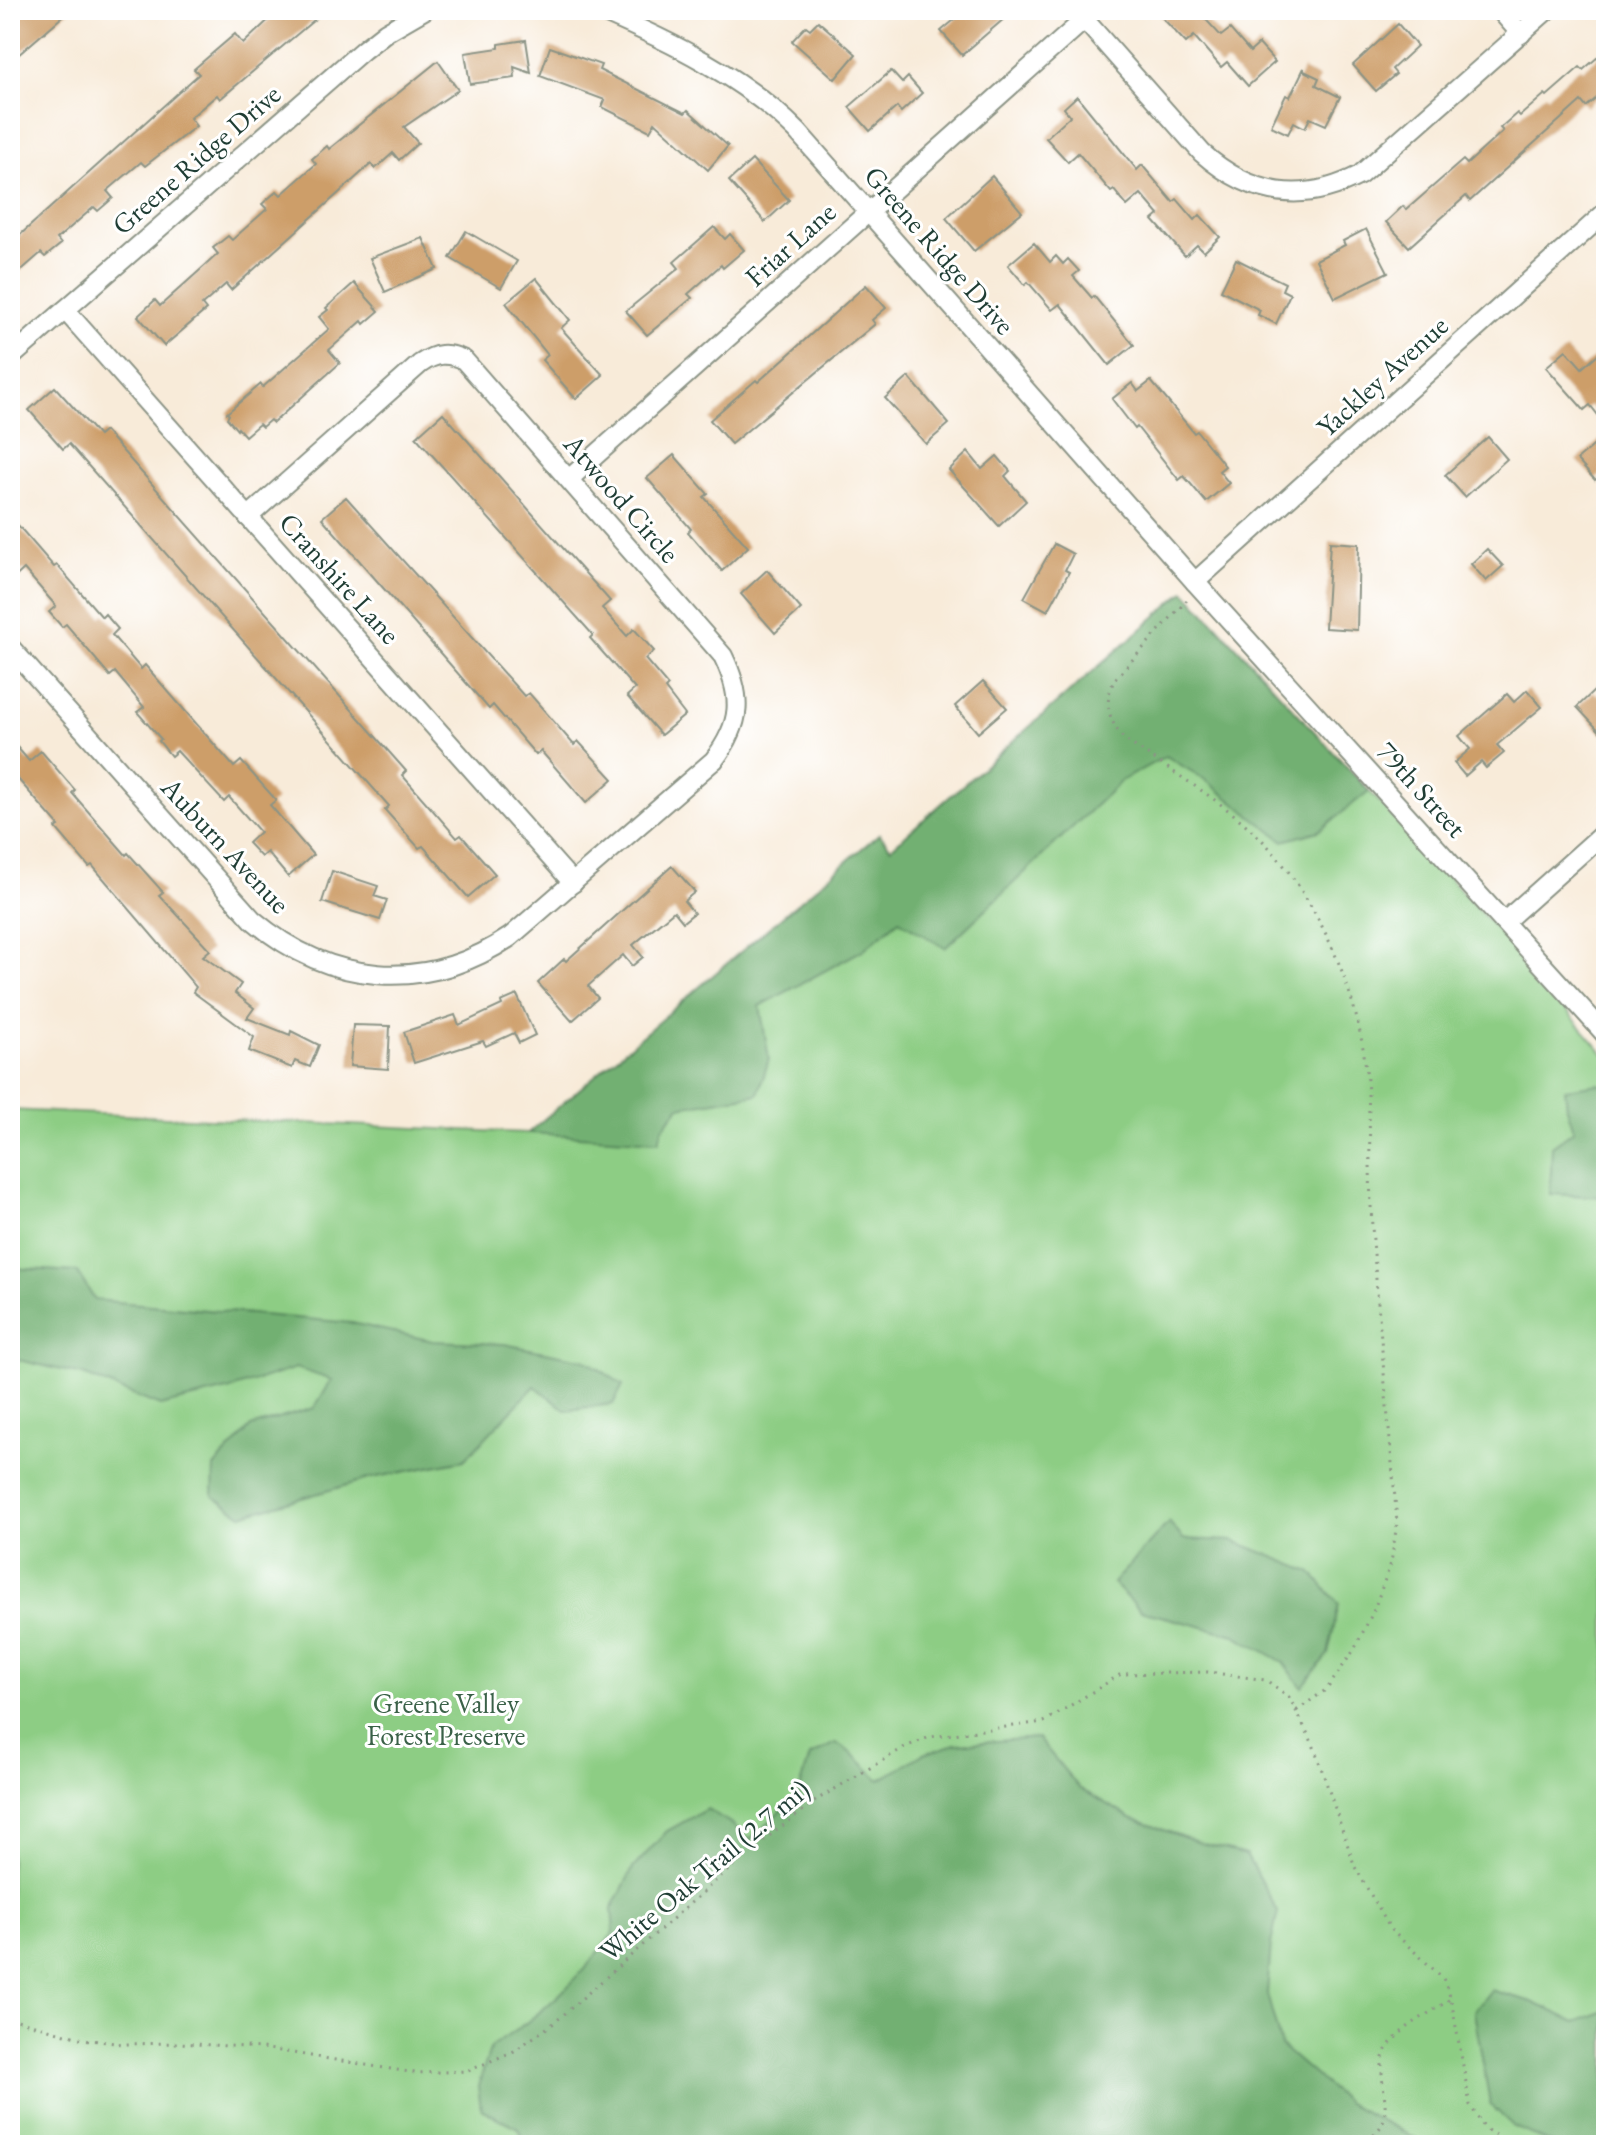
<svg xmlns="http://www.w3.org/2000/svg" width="1616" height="2155" font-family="'EB Garamond',serif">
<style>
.green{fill:#8dcd84;stroke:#56855c;stroke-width:2}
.forest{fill:#72b072;stroke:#487653;stroke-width:2}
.building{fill:#cd9e69}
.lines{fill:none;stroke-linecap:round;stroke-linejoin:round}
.minor-casing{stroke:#8c9486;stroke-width:22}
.path{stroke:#8c9486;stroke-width:3;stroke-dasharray:2 6;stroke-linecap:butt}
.minor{stroke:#fff;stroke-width:18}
.labels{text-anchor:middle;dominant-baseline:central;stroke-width:6;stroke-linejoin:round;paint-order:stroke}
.street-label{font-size:28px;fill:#1f3d34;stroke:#fff}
.park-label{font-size:28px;fill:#3a6148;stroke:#fff}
</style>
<rect width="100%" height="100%" fill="#fff"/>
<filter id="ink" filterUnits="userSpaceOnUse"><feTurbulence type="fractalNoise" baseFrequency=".0125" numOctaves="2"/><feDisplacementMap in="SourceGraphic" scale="16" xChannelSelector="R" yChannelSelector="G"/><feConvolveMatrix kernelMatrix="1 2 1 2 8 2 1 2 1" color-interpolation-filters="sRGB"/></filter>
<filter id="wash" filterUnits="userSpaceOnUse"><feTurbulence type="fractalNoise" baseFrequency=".006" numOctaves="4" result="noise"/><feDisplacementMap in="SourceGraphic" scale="32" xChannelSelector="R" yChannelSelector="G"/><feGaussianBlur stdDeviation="1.8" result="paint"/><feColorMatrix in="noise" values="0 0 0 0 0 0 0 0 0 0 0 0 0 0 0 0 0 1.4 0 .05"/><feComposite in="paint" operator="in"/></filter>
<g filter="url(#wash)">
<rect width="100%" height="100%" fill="#f8ebd9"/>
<!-- green -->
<polygon class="green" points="1185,591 1498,931 1606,1056 1606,2145 10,2145 10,1110 528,1133 879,834 891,848"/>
<!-- forest -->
<g class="forest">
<polygon points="1185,591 1369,791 1319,831 1284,841 1204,779 1166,756 1121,781 945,948 899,920 863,950 760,1006 769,1059 758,1094 679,1107 662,1129 659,1141 528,1133 879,834 891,848"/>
<polygon points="1598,1084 1606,1086 1606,1197 1550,1194 1552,1146 1574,1130 1567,1108 1565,1089"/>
<polygon points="10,1268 77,1272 95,1300 352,1323 433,1341 504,1344 586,1360 623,1385 613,1404 566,1410 535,1386 464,1460 372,1478 242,1515 213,1496 214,1467 251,1427 314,1408 332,1380 296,1368 228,1390 160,1406 83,1375 10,1358"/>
<polygon points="1169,1522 1183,1539 1234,1541 1311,1572 1339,1604 1328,1654 1302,1687 1283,1662 1235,1635 1141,1611 1113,1583"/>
<path d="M1038,1738L1079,1788L1131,1818L1197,1842L1246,1855L1278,1912L1271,1944L1267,1994L1281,2046L1347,2103L1428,2145H525L518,2128L481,2109L478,2086L491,2047C542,2015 579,1980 614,1932L612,1909L633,1868L667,1831L707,1809L732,1824L750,1840L798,1795L810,1756L836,1743L853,1754L880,1780L923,1754L955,1744Z"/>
<polygon points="1491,1990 1532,2002 1576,2022 1606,2011 1606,2145 1555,2145 1514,2127 1490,2104 1474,2012"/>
</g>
<g id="blocks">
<!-- building -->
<g class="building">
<polygon points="23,10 70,10 10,62 10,21"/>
<polygon points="279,10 326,10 220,99 217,95 190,118 196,126 145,166 141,162 107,191 113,198 98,211 94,207 57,239 61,244 45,257 41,253 10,280 10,244 199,74 194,69 235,34 243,44"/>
<polygon points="966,10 998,10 1005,18 962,55 941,31"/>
<polygon points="1155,10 1197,10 1221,36 1230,29 1250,52 1259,44 1275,62 1248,86 1227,62 1221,67 1194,36 1186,43"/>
<polygon points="818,21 856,54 835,79 792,41 806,26 810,29"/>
<polygon points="1398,24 1417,46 1392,69 1396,74 1376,91 1353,65"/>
<polygon points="526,40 531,73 514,67 515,78 470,84 465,53 499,48 499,44"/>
<polygon points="550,47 601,65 599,70 685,113 688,110 728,146 708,170 655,122 650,131 602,107 605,100 540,76"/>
<polygon points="1606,50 1606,90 1586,107 1581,101 1470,201 1466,196 1409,247 1386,222 1403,206 1406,210 1463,160 1467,164 1503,131 1500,128 1517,113 1520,116 1545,94 1547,96 1580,67 1583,70"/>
<polygon points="438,61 458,90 404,127 418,143 399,160 393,153 375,169 371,164 231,290 226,284 202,305 206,310 164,346 138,316 155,300 160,306 218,254 213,248 228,236 232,240 267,209 262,204 277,191 281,195 316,164 312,159 327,146 329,149"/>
<polygon points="1304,68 1304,71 1319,78 1316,85 1340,97 1326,125 1310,118 1305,128 1294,122 1288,134 1271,126 1286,95 1290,97"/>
<polygon points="891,71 902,83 908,77 922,93 901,112 897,107 870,131 849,107"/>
<polygon points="1077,96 1137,170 1142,165 1173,202 1177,199 1195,220 1200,215 1220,237 1204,252 1197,245 1185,256 1153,220 1159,215 1141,194 1127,206 1114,190 1111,192 1078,153 1068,162 1046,138 1070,116 1064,108"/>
<polygon points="752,160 789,200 765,222 729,181"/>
<polygon points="992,176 1022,212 974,251 946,218"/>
<polygon points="714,227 725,239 730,234 744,250 723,268 721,265 688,294 692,298 647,335 626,311 679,268 674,262"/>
<polygon points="1366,229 1388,272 1335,298 1316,260 1345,245 1343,241"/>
<polygon points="466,231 517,261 501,288 450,258"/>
<polygon points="423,238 437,269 385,292 370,258"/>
<polygon points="1034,243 1050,262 1056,256 1063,264 1068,259 1079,271 1073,276 1092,298 1094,296 1134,345 1109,365 1060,304 1052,310 1028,282 1025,285 1008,265"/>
<polygon points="1236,259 1285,283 1282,290 1290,294 1276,324 1258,315 1260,310 1221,290"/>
<polygon points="536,278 570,320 561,328 603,375 576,399 542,360 548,355 506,303"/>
<polygon points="354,283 379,311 364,324 362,321 329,350 340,363 273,423 270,420 262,427 259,424 245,436 238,428 237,430 227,418 229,415 227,413 261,384 263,387 329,329 319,317 328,310 326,308"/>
<polygon points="866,285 886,308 872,320 875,324 731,444 710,420 756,380 758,382"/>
<polygon points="1606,347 1606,408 1598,415 1590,405 1584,410 1546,367 1566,350 1582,368"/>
<polygon points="909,377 949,424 926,444 885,398"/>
<polygon points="1151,381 1194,433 1197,431 1225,466 1219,471 1229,483 1206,502 1184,476 1179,480 1137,427 1135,429 1112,399 1132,383 1138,391"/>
<polygon points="55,387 99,436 105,431 406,771 402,775 457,838 461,835 495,874 468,897 423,846 419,848 385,810 389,806 69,444 63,449 29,410"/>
<polygon points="443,413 610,601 602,608 627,636 634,629 654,651 645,659 668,686 665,689 685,715 661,735 627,696 635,689 590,638 593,635 416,437"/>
<polygon points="1606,435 1606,471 1595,480 1577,460"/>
<polygon points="1488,437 1507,459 1465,497 1445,475"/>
<polygon points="968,452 982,469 997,456 1010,471 1005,476 1026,501 999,526 949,470"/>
<polygon points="674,455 708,494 704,497 748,547 722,571 688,532 691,529 647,478"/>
<polygon points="346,497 524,696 529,693 574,745 578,741 613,779 586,803 541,751 536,755 493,705 489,709 322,518"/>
<polygon points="10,516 54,567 57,565 102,617 105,614 118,629 112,635 141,669 145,665 234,767 241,761 276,800 270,805 313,855 288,877 267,852 261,857 248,843 260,832 229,797 224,802 177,751 171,756 159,741 161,739 137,712 144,707 115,672 110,676 66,624 62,627 49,612 56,606 24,569 10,582"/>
<polygon points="1330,542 1359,544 1357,630 1325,628"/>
<polygon points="1054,544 1073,554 1065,570 1069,572 1048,611 1024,598"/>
<polygon points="1487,549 1503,566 1486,581 1471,564"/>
<polygon points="767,570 801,609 775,633 741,594"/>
<polygon points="983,681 1007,708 978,733 955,706"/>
<polygon points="1606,687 1606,738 1577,707 1594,691 1597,695"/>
<polygon points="1527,690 1542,707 1497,745 1504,753 1486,768 1481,762 1465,776 1454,763 1470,749 1459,736 1507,694 1514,702"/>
<polygon points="10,739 29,761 41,751 75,790 72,793 126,855 128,853 163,892 159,895 210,950 203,956 241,984 235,993 254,1008 247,1018 290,1035 291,1031 319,1045 310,1067 295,1061 292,1068 249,1051 254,1037 193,992 196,987 92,865 89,867 56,828 59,826 10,770"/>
<polygon points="672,866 695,892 684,901 694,913 683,922 674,911 633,945 643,957 632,966 623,955 588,986 598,998 572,1021 538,983 564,959 566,961"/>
<polygon points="332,871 378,886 374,896 387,900 380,920 322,902"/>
<polygon points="517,995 535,1035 519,1043 514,1033 486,1046 483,1041 414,1063 404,1032 455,1015 459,1025 502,1005 501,1002"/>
<polygon points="353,1025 390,1026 388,1069 350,1066"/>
</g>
</g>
</g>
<g filter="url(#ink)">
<use href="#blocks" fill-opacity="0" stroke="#8c9486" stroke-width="2"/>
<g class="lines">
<defs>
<g id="minor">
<path d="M598,10C669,41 741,75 797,131L1195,582L1606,1035"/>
<path d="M1076,10L1202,153C1251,196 1302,205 1360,175L1547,10"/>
<polyline points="1500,10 1521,34"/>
<polyline points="65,310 573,883"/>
<polyline points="10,358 363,50 386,32 424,10"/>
<polyline points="569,479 1084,20"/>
<polyline points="1195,582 1606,212"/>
<path d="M10,647L253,920C330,985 425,994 510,937L714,760C742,723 743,697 723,656L464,360C447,352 436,353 420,364L248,517"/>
<polyline points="1504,922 1606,831"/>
</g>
</defs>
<!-- minor casing -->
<use href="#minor" class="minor-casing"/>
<!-- path -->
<g class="path">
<path d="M1187,600L1115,679C1103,701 1108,720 1124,739C1180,778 1244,811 1285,867C1330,927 1361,1005 1367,1080C1371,1129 1369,1178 1372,1226C1379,1325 1389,1424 1397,1523L1391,1563L1373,1612L1354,1650L1327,1689L1296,1711"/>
<polyline points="10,2018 83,2039 122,2044 179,2043 262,2048 415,2073 468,2071 514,2051 554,2023 751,1850 818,1799 905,1747 930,1737 1044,1722 1121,1674 1208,1672 1266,1680 1289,1697 1313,1744 1355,1867 1391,1930 1443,1978 1451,1999 1470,2105 1485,2129 1516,2145"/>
<path d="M1319,2145C1334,2142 1353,2144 1367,2138C1404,2121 1370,2075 1387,2048C1402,2026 1430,2014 1450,1999"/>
</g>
<!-- minor -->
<use href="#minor" class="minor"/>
</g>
</g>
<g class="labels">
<!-- street labels -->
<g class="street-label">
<text transform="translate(196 159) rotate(-41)">Greene Ridge Drive</text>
<text transform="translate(790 244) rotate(-42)">Friar Lane</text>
<text transform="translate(940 250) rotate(49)">Greene Ridge Drive</text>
<text transform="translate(1382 376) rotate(-42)">Yackley Avenue</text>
<text transform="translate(622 498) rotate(49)">Atwood Circle</text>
<text transform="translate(340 578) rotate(48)">Cranshire Lane</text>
<text transform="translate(1422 789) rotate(48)">79th Street</text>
<text transform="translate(226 845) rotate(47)">Auburn Avenue</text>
<text transform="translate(704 1870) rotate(-40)">White Oak Trail (2.7 mi)</text>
</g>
<!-- park labels -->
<g class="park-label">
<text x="446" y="1703">Greene Valley<tspan x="446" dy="32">Forest Preserve</tspan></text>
</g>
</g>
<!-- margin -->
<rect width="1616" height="2155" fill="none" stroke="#fff" stroke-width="40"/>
</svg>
